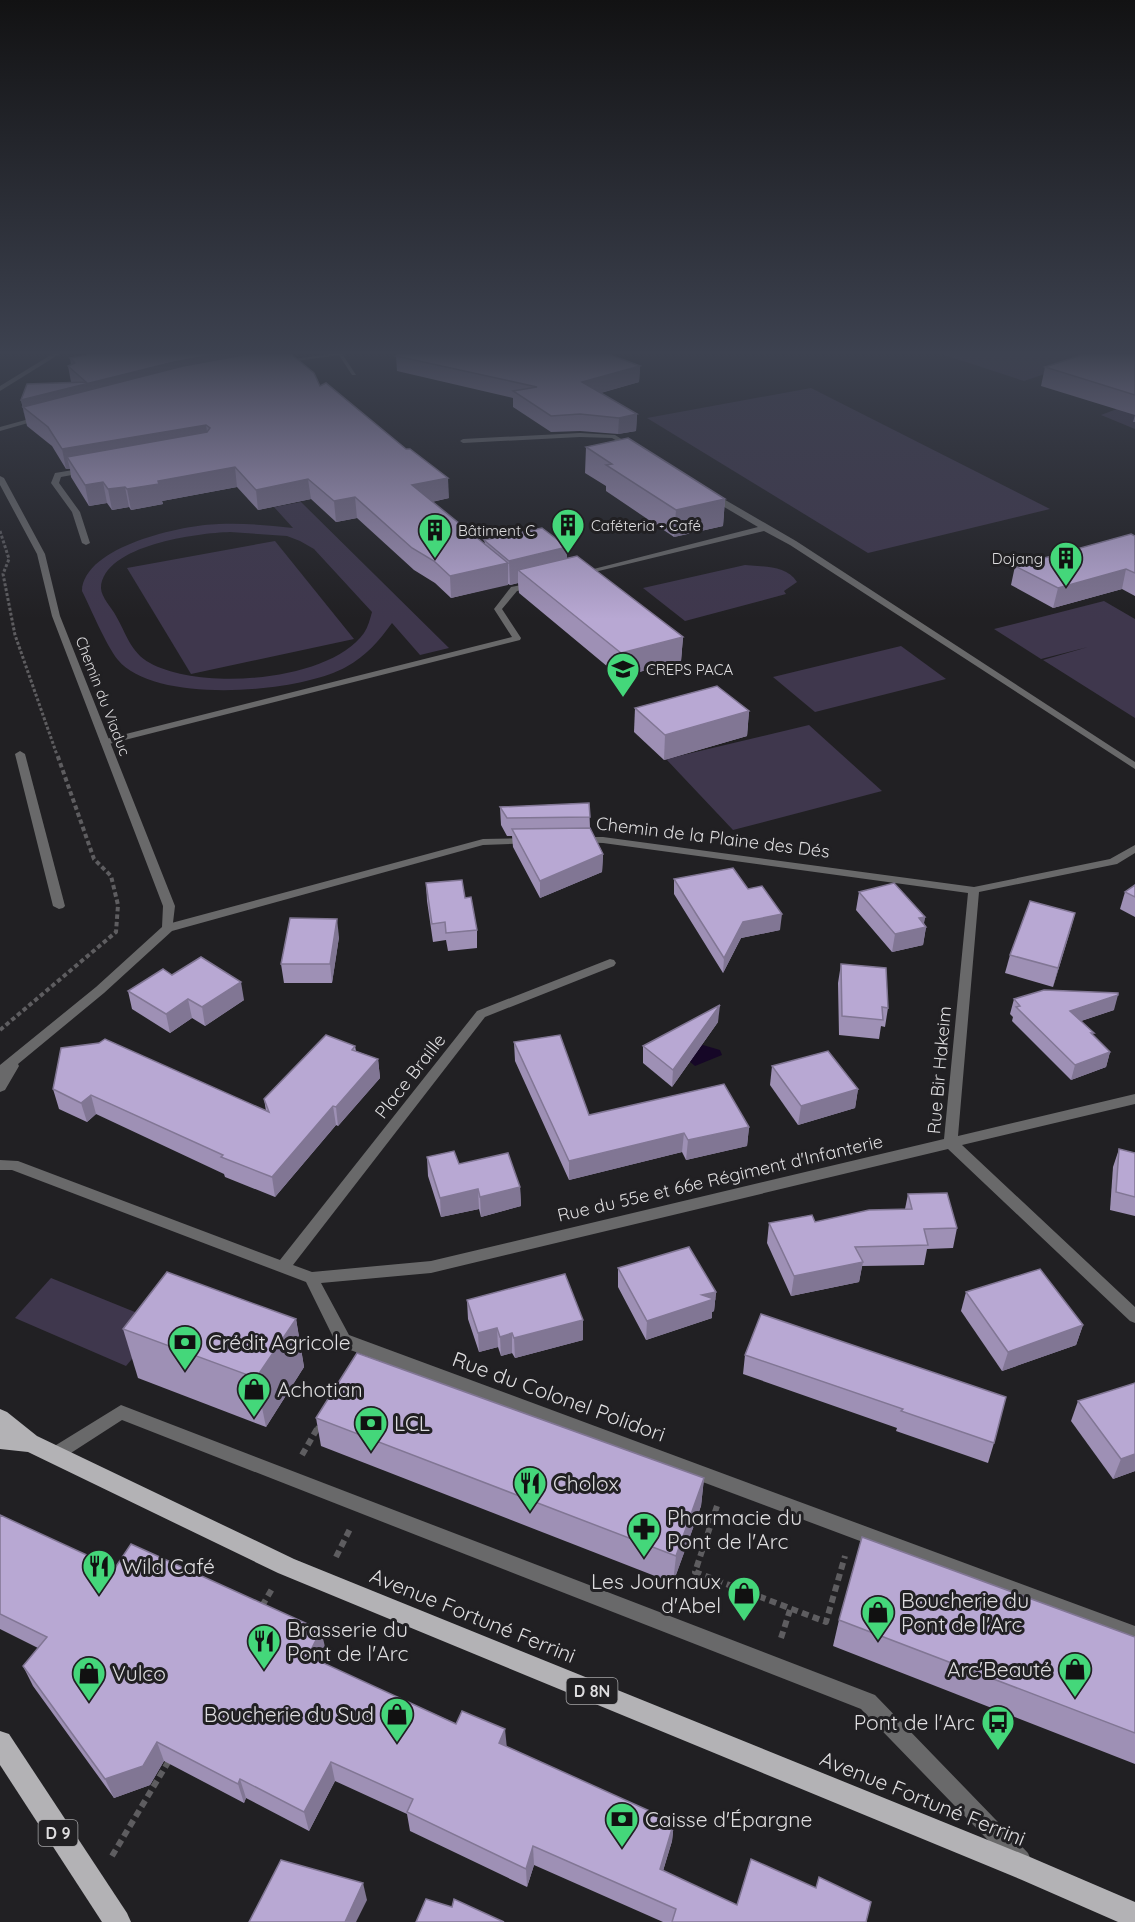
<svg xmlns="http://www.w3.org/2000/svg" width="1135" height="1922" font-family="Quicksand,sans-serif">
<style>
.green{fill:#3f374d;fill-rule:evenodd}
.water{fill:#160727}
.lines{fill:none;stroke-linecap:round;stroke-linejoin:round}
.path-far3{stroke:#5e5d60;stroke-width:3;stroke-dasharray:3 2;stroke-linecap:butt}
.path-far2{stroke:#5e5d60;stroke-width:4;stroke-dasharray:4.5 3;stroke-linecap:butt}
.path-far1{stroke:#5e5d60;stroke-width:4.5;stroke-dasharray:5 4;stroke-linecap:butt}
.path{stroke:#5e5d60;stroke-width:6;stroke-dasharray:7 4.5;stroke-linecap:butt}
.service{fill:#69696a;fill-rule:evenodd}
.minor{fill:#69696a;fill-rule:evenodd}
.tertiary{fill:#69696a;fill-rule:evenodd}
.primary{fill:#b3b2b5;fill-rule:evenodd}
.wall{fill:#9e90b5}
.shaded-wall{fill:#817694}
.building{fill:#b8a8d3;stroke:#817694;stroke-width:1.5}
.labels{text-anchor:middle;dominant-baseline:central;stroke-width:6;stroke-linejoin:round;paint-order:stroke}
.far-poi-label{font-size:15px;fill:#dedddf;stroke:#212023;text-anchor:start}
.far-street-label{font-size:15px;fill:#dedddf;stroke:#212023}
.shield{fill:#212023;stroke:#a5a4a7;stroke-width:1.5}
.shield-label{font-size:16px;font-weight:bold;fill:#dedddf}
.street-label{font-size:18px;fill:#dedddf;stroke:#212023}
.near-poi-label{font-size:21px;fill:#dedddf;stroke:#212023;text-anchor:start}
.near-street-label{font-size:21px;fill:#dedddf;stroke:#212023}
</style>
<rect width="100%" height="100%" fill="#212023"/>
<!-- green -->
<g class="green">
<polygon points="929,350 1116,350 1024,381"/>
<polygon points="811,388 1050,509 868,553 647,418"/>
<polygon points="1135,402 1135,429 1101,415"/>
<path d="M301,502L449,648L420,655L392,623C379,641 366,656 346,667C300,693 155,705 118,660C106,645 91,609 82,591C84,546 182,525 219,524C244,523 268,525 293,528L274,507ZM230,532L287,536L300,541L314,549L372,612C370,619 368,627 364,633C329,682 200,691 150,663C131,653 126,633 116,616C112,608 101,597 101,588C103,545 198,533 230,532Z"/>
<polygon points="275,541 354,639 191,674 127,568"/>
<path d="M745,565C764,567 786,565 797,582L784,591L786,594L685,621L643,588Z"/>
<polygon points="1104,601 1135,619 1135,718 1043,660 1088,647 1041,659 994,629"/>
<polygon points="901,646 946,679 815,712 773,677"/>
<polygon points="809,725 882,791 733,830 666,759"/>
<polygon points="51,1278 162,1323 126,1366 15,1318"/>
</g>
<!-- water -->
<polygon class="water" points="679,1038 720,1050 722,1055 695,1066 673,1048"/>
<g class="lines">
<!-- path-far3 -->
<polyline class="path-far3" points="0,531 9,559 3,574 15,635 57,755"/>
<!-- path-far2 -->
<polyline class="path-far2" points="0,1030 116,932 118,905 111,876 94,859 57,754"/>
<!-- path-far1 -->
<polyline class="path-far1" points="316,1431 319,1425"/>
<!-- path -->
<g class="path">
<polyline points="302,1455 317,1429"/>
<polyline points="717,1506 695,1572 826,1622 845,1556"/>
<polyline points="336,1557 350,1529"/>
<polyline points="262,1606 272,1589"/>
<polyline points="781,1638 790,1610"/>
<polyline points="112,1856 170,1759"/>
</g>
<!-- service -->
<g class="service">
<polygon points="337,352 341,352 356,375 352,375"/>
<polygon points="580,433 615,435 636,448 631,449 612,438 580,437 463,443 460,441 463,439"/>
<polygon points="85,468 88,468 88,472 61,477 59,483 80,512 90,543 86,545 82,543 72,512 51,483 55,473"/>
<polygon points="709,494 715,494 796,541 1135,762 1135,769 790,545 764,531 578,576 574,574 758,527 709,498"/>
<polygon points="532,583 535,583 535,587 517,591 502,609 521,638 520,640 105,745 100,742 102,740 512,637 494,609 511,587"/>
<polygon points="20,751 25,754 65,906 63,908 59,909 53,906 15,754"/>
<polygon points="121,1405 875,1695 1028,1853 1031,1860 1028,1867 1021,1870 1014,1867 861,1709 122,1420 60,1460 54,1462 48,1460 46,1455 48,1450"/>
</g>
<!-- minor -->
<g class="minor">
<polygon points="59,350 66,350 0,391 0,386"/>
<polygon points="360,350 376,350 282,363 279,361"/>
<polygon points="40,416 42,417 42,419 0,431 0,427"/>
<polygon points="579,837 603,837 974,887 1110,859 1135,845 1135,853 1117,864 979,892 958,1136 1135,1094 1135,1104 962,1145 1135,1307 1135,1323 1130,1321 948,1149 431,1273 321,1283 349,1335 1135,1626 1135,1644 337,1345 306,1282 12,1170 0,1170 0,1160 18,1161 280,1260 477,1011 610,959 614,960 616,963 614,966 485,1017 293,1265 312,1272 431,1261 944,1139 968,893 603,843 575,842 574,840 575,838"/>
<polygon points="529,838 534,841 533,843 483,845 172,931 164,931 162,928 164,925 483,839"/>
</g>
<!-- tertiary -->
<polygon class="tertiary" points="0,476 4,478 45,554 60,616 175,906 172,931 104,993 18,1064 19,1066 5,1090 0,1092 0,1065 96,987 162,927 163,906 52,616 37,554 0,485"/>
<!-- primary -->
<g class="primary">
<polygon points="0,1409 7,1412 37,1436 294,1559 1030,1857 1135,1902 1135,1922 1118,1922 1022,1880 278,1573 28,1452 0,1449"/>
<polygon points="0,1731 9,1734 127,1913 131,1922 102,1922 0,1765"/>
</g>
</g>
<!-- wall -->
<g class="wall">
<polygon points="1135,350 1135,422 1133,422 1135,415 1041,386 1045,367"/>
<polygon points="396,356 640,366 639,382 601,393 637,414 636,431 618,434 580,431 551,432 513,407 513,398 397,371"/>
<polygon points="70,358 320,386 449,498 432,502 485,544 484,540 567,559 683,637 681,661 620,677 519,593 518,583 510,585 508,584 451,598 435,583 414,570 357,518 336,522 311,499 258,510 237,487 162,501 163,504 131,510 129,507 112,510 107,503 89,506 71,477 70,469 66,469 52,446 27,426 21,400 71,382 68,366 71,365"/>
<polygon points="586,447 725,499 723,526 674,537 606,491 606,486 585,473"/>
<polygon points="1135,536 1135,596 1122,589 1053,608 1011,585 1015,566"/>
<polygon points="635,708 749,711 747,736 664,760 634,732"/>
<polygon points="589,803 590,828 603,854 602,872 540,898 513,847 512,836 507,836 501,825 500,807"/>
<polygon points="674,879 748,889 780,930 741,938 723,973 674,894"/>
<polygon points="426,883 465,898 477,930 477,948 448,951 446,940 433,942 427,901"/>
<polygon points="1135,885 1135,917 1120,909 1125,892"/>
<polygon points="859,892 925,917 924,923 926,927 923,945 892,952 856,910"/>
<polygon points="1075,913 1053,987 1005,973 1010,955"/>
<polygon points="339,937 332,983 284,983 281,964"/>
<polygon points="841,964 888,1008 885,1027 881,1026 879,1039 839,1035 838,983"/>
<polygon points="172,975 244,1000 205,1026 192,1018 170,1033 132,1009 128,991"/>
<polygon points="1014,999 1114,1010 1081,1021 1093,1035 1110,1052 1106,1067 1071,1080 1012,1021 1013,1017 1010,1014"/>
<polygon points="718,1022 672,1087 643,1063 643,1046"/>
<polygon points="514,1042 589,1115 749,1127 747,1146 686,1160 682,1152 569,1180 515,1061"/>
<polygon points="355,1046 356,1051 378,1059 380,1078 338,1126 336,1125 275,1197 225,1177 224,1174 96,1114 87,1122 59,1109 53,1089 266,1111 264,1099"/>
<polygon points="772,1066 858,1089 855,1108 798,1125 770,1085"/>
<polygon points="1119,1149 1135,1153 1135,1216 1110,1210 1113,1167"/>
<polygon points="427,1157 459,1164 520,1187 521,1206 481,1217 479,1209 441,1217 428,1176"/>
<polygon points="908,1194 957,1228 953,1248 927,1249 924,1265 862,1266 859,1282 791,1296 767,1243 769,1223 815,1222 905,1209"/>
<polygon points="618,1268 716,1292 714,1311 712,1312 712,1318 646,1340 618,1287"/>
<polygon points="966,1292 1083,1325 1076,1345 1002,1371 961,1311"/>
<polygon points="467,1300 583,1320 583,1340 515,1358 512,1353 501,1356 498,1347 479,1352 468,1319"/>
<polygon points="761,1314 994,1443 988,1463 896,1431 897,1428 743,1374 745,1355"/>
<polygon points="296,1319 304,1367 266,1427 138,1378 123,1329"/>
<polygon points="1078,1401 1135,1471 1113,1479 1071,1421"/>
<polygon points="316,1418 704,1478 701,1506 673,1583 321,1446"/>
<polygon points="0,1515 115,1568 326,1651 320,1662 674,1822 672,1841 663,1871 737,1905 866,1922 663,1922 534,1865 527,1887 410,1831 407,1814 335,1781 309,1831 246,1798 244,1803 164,1761 150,1785 114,1798 33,1686 23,1666 38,1648 0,1629"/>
<polygon points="839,1620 1135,1637 1135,1764 833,1646"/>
</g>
<!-- shaded-wall -->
<g class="shaded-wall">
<polygon points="238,350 277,350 23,407 25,418 21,400 174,362"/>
<polygon points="640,366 639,382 582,398 582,382"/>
<polygon points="637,414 636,431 618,434 619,418"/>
<polygon points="206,425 209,444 67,457 70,469 66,469 62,449"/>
<polygon points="235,467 237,487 162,501 163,504 131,510 127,489 158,481"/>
<polygon points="448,478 449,498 413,506 412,485"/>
<polygon points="308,479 311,499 258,510 256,490"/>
<polygon points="103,482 107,503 89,506 85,485"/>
<polygon points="125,487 129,507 112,510 108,489"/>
<polygon points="355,497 357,518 336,522 334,501"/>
<polygon points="725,499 723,526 674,537 676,510"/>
<polygon points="567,547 567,571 518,570 518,583 510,585 509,561"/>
<polygon points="508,563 508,585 451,598 450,576"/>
<polygon points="1126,569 1122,589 1053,608 1058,588"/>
<polygon points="683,637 681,661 620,677 621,653"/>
<polygon points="749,711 747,736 664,760 665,735"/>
<polygon points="603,854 602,872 540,898 540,881"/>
<polygon points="1075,913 1070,932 1053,987 1058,968"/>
<polygon points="782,914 780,930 741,938 723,973 724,958 743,922"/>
<polygon points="925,917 923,927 926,927 923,945 892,952 895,934 919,918"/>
<polygon points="337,919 339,937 332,983 330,964"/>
<polygon points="241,982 244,1000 205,1026 202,1007"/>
<polygon points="1118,995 1114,1010 1066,1026 1070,1011"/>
<polygon points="188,999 192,1018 170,1033 166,1014"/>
<polygon points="720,1005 718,1022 672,1087 673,1070"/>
<polygon points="1110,1052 1106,1067 1071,1080 1075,1065"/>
<polygon points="378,1059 380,1078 338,1126 336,1107"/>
<polygon points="858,1089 855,1108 798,1125 801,1106"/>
<polygon points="91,1095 96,1114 87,1122 81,1103"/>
<polygon points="333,1106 336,1125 275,1197 272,1177"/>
<polygon points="749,1127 747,1146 686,1160 688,1140"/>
<polygon points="684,1133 682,1152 569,1180 569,1161"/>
<polygon points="520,1187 521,1206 481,1217 480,1197"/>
<polygon points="478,1189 479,1209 441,1217 440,1198"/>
<polygon points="863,1262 859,1282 791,1296 794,1276"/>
<polygon points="716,1292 714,1311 712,1312 712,1318 646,1340 647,1321 702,1295"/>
<polygon points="296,1319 304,1367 266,1427 256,1378"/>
<polygon points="583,1320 583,1340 515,1358 514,1338"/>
<polygon points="1083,1325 1076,1345 1002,1371 1008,1352"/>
<polygon points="497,1328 498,1347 479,1352 478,1333"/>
<polygon points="512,1333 512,1353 501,1356 500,1337"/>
<polygon points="1135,1454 1135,1471 1113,1479 1121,1459"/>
<polygon points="704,1478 701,1506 673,1583 676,1556"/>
<polygon points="321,1630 326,1651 312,1676 308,1656"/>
<polygon points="505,1729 507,1749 499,1743"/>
<polygon points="157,1742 164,1761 150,1785 114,1798 105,1779"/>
<polygon points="331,1762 335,1781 309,1831 304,1812"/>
<polygon points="240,1779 246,1798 244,1803 238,1784"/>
<polygon points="674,1822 672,1841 658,1887 660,1869"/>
<polygon points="533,1846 534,1865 527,1887 526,1869"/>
<polygon points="363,1883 367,1900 356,1922 345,1922"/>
</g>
<!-- building -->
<g class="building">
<polygon points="116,350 238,350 174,362 21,400 27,384 86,382 68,366 75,363 70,358"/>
<polygon points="271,350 286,350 314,373 320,386 326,383 406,449 410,449 448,478 412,485 508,563 450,576 434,561 412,548 355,497 334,501 308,479 256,490 235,467 158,481 159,484 127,489 125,487 108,489 103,482 85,485 67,457 207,432 210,428 206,425 62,449 48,427 23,407 183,366"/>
<polygon points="409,350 598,350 640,366 582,382 637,414 619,418 580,414 551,416 513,391 537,387 396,356"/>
<polygon points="1097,350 1135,350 1135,395 1045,367"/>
<polygon points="628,438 725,499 676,510 606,465 612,464 586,447"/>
<polygon points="542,528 567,547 509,561 484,540"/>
<polygon points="1131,534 1135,536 1135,573 1126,569 1058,588 1015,566"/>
<polygon points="577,556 683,637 621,653 518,570"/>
<polygon points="717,686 749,711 665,735 635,708"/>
<polygon points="589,803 590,817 507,818 500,807"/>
<polygon points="590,828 603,854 540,881 512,829"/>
<polygon points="733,868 748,889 762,886 782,914 743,922 724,958 674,879"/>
<polygon points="462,880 465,898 471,897 477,930 446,933 445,922 432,924 426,883"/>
<polygon points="894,883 925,917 919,918 926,927 895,934 859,892"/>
<polygon points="1135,885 1135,897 1125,892"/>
<polygon points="1030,901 1075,913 1058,968 1010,955"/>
<polygon points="290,918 337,919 330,964 281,964"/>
<polygon points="201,957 241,982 202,1007 188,999 166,1014 128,991 163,969 172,975"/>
<polygon points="841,964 886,968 888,1008 882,1007 883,1020 842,1016"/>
<polygon points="1044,990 1118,993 1118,995 1070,1011 1094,1033 1091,1033 1110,1052 1075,1065 1016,1007 1020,1006 1014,999"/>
<polygon points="720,1005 673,1070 643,1046"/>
<polygon points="326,1035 355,1046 352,1050 378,1059 336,1107 333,1106 272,1177 221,1157 223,1155 91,1095 81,1103 53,1089 61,1048 99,1043 105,1039 269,1112 264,1099"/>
<polygon points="560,1035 589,1115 724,1084 749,1127 688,1140 684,1133 569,1161 514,1042"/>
<polygon points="828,1051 858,1089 801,1106 772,1066"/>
<polygon points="1119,1149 1135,1153 1135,1197 1116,1192"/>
<polygon points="454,1151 459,1164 508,1153 520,1187 480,1197 478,1189 440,1198 427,1157"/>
<polygon points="947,1193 957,1228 924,1229 928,1245 855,1247 863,1262 794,1276 769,1223 812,1215 815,1222 869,1210 912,1209 908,1194"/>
<polygon points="689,1247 716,1292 702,1295 714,1299 647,1321 618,1268"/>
<polygon points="1040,1269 1083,1325 1008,1352 966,1292"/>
<polygon points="167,1272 296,1319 256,1378 123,1329"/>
<polygon points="565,1274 583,1320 514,1338 512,1333 500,1337 497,1328 478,1333 467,1300"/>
<polygon points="761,1314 1006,1397 994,1443 901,1411 903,1409 745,1355"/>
<polygon points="357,1353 704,1478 676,1556 316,1418"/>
<polygon points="1135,1383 1135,1454 1121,1459 1078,1401"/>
<polygon points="0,1515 115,1568 131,1544 321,1630 308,1656 456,1724 462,1711 505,1729 499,1743 674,1822 660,1869 737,1905 751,1859 816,1888 819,1877 871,1902 866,1922 672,1922 676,1909 533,1846 526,1869 407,1812 413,1799 331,1762 304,1812 240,1779 238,1784 157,1742 143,1766 105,1779 23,1666 47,1637 0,1614"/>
<polygon points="862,1537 1135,1637 1135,1733 839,1620"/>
<polygon points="281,1860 363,1883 345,1922 249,1922"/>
<polygon points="426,1899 452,1907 454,1899 504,1922 416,1922"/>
</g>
<!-- sky -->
<linearGradient id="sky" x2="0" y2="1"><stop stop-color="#121213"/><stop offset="0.57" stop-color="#3d4250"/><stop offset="1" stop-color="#3d4250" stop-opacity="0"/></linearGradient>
<rect width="1135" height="619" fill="url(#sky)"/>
<!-- icons -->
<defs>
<symbol id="building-pin" viewBox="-11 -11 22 30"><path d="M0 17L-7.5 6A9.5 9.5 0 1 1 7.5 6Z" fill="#44d77a" stroke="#212023"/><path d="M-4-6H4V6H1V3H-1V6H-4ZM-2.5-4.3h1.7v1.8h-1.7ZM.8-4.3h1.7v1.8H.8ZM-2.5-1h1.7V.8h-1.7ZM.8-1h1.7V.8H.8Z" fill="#111"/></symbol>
<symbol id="university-pin" viewBox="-11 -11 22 30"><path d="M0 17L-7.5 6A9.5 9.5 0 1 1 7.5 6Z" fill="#44d77a" stroke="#212023"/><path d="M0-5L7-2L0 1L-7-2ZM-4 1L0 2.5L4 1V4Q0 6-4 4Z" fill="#111"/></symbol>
<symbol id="bank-pin" viewBox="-11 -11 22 30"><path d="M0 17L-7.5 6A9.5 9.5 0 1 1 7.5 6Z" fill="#44d77a" stroke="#212023"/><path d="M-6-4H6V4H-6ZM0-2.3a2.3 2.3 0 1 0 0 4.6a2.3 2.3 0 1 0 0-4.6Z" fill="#111"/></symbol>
<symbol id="shop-pin" viewBox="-11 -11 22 30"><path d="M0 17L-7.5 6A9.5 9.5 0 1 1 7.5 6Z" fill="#44d77a" stroke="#212023"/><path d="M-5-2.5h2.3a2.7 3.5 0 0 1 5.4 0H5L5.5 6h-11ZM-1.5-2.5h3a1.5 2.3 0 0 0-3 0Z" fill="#111"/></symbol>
<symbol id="restaurant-pin" viewBox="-11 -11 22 30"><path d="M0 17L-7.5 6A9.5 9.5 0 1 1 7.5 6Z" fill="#44d77a" stroke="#212023"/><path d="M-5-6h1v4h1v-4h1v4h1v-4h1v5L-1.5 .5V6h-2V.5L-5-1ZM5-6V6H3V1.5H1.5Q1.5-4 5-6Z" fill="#111"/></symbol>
<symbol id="pharmacy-pin" viewBox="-11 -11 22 30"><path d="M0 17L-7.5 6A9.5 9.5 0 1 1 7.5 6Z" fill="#44d77a" stroke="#212023"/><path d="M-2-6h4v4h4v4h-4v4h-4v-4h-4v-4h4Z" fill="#111"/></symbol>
<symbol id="bus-pin" viewBox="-11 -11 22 30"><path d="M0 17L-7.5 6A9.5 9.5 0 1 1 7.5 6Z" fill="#44d77a" stroke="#212023"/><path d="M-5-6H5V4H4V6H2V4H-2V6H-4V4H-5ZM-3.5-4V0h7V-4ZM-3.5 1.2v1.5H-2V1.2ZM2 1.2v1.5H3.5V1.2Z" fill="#111"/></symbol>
</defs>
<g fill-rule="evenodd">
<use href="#building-pin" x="549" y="506" width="38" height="52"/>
<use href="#building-pin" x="416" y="511" width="38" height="52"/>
<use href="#building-pin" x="1047" y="539" width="38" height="52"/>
<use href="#university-pin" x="604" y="650" width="38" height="52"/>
<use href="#bank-pin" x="166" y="1323" width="38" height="52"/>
<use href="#shop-pin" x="235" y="1370" width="38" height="52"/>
<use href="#bank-pin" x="352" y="1404" width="38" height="52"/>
<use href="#restaurant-pin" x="511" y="1464" width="38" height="52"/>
<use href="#pharmacy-pin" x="625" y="1510" width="38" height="52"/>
<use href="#restaurant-pin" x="80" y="1547" width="38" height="52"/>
<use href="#shop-pin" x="725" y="1574" width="38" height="52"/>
<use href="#shop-pin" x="859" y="1593" width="38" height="52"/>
<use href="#restaurant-pin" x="245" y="1622" width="38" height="52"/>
<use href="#shop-pin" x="1056" y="1650" width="38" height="52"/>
<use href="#shop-pin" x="70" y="1654" width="38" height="52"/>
<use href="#shop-pin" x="378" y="1695" width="38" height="52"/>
<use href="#bus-pin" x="979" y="1703" width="38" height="52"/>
<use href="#bank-pin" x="603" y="1800" width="38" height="52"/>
</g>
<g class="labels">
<!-- far-poi labels -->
<g class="far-poi-label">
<text x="591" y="525">Caféteria - Café</text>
<text x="458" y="530">Bâtiment C</text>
<text x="1043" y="558" text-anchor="end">Dojang</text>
<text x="646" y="669">CREPS PACA</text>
</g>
<!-- far-street labels -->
<g class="far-street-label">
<text transform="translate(103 696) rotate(69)">Chemin du Viaduc</text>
</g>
<!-- shield labels -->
<g class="shield">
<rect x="566.5" y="1678" width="51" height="26" rx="4.5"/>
<rect x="38.5" y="1820" width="39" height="26" rx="4.5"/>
</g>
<g class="shield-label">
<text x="592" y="1691">D 8N</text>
<text x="58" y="1833">D 9</text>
</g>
<!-- street labels -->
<g class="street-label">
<text transform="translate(713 837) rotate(7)">Chemin de la Plaine des Dés</text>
<text transform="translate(939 1070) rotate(-85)">Rue Bir Hakeim</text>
<text transform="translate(410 1076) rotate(-52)">Place Braille</text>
<text transform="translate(720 1178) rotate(-13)">Rue du 55e et 66e Régiment d'Infanterie</text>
</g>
<!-- near-poi labels -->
<g class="near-poi-label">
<text x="208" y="1342">Crédit Agricole</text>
<text x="277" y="1389">Achotian</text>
<text x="394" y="1423">LCL</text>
<text x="553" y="1483">Cholox</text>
<text x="667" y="1517">Pharmacie du<tspan x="667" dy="24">Pont de l'Arc</tspan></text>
<text x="122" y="1566">Wild Café</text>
<text x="721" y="1581" text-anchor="end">Les Journaux<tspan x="721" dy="24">d'Abel</tspan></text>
<text x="901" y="1600">Boucherie du<tspan x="901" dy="24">Pont de l'Arc</tspan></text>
<text x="287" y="1629">Brasserie du<tspan x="287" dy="24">Pont de l'Arc</tspan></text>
<text x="1052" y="1669" text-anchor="end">Arc'Beauté</text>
<text x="112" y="1673">Vulco</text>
<text x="374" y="1714" text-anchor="end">Boucherie du Sud</text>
<text x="975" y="1722" text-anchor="end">Pont de l'Arc</text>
<text x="645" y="1819">Caisse d'Épargne</text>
</g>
<!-- near-street labels -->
<g class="near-street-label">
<text transform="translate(559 1396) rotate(20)">Rue du Colonel Polidori</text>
<text transform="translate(473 1615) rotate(22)">Avenue Fortuné Ferrini</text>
<text transform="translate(923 1798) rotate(22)">Avenue Fortuné Ferrini</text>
</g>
</g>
</svg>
